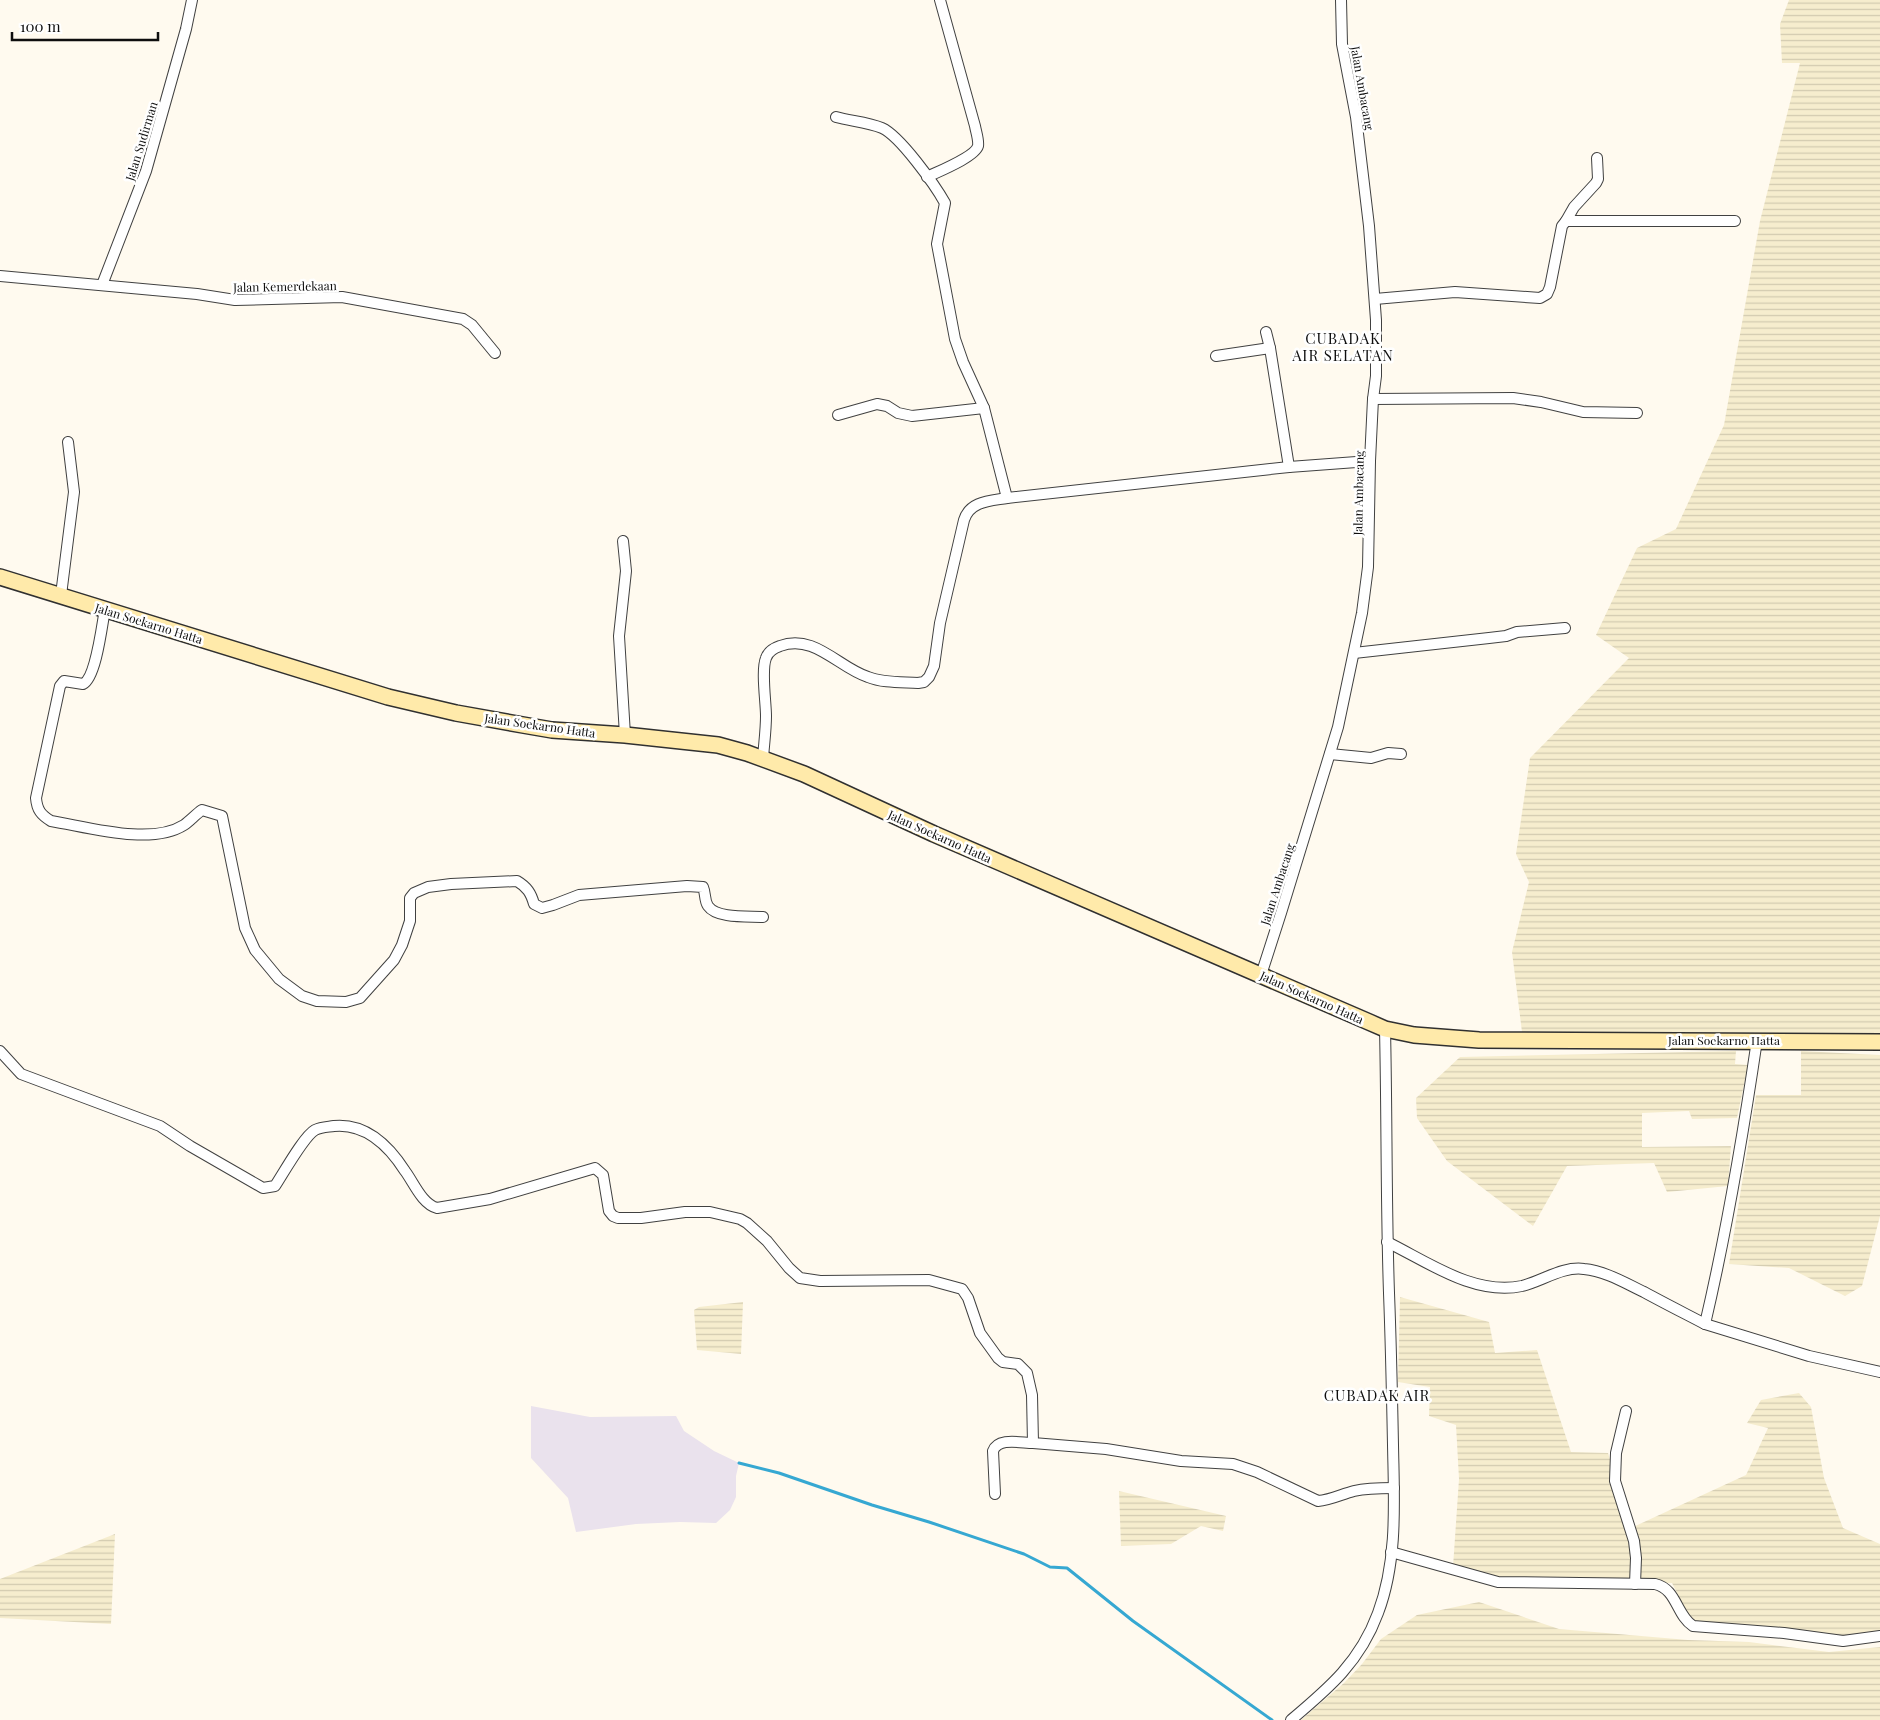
<svg xmlns="http://www.w3.org/2000/svg" width="1880" height="1720" font-family="'Playfair Display',serif">
<style>
.industrial{fill:#eae2ed}
.farmland{fill:url(#farmland-rules)}
.lines{fill:none;stroke-linecap:round;stroke-linejoin:round}
.stream{stroke:#36a8d2;stroke-width:3}
.street-casing{stroke:#414141;stroke-width:12}
.secondary-casing{stroke:#303030;stroke-width:18}
.street{stroke:#fff;stroke-width:10}
.secondary{stroke:#ffeaaa;stroke-width:15}
.labels{text-anchor:middle;dominant-baseline:central;stroke-width:5;stroke-linejoin:round;paint-order:stroke}
.street-label{font-size:12px;fill:#0e0e0e;stroke:#fff}
.quarter-label{font-size:15px;letter-spacing:1px;fill:#0e0e0e;stroke:#fff}
</style>
<defs>
<pattern id="farmland-rules" width="6" height="5" patternUnits="userSpaceOnUse" patternTransform="scale(1.25)"><rect width="6" height="5" fill="#f6edce"/><path d="M0 2.5h6" fill="none" stroke="#d2cab0"/></pattern>
</defs>
<rect width="100%" height="100%" fill="#fffaef"/>
<!-- industrial -->
<polygon class="industrial" points="531,1406 590,1417 676,1416 684,1431 714,1451 739,1463 736,1476 736,1497 730,1510 716,1523 680,1522 636,1524 576,1532 568,1498 531,1458"/>
<!-- farmland -->
<g class="farmland">
<polygon points="1789,0 1880,0 1880,1037 1522,1032 1512,952 1529,882 1516,854 1530,758 1629,658 1596,635 1637,548 1676,529 1724,425 1760,221 1800,63 1782,63 1780,24"/>
<polygon points="1736,1051 1735,1064 1748,1065 1737,1118 1692,1119 1689,1111 1642,1113 1642,1147 1731,1146 1728,1186 1667,1192 1654,1163 1567,1166 1533,1226 1447,1161 1417,1118 1416,1098 1460,1057"/>
<polygon points="1801,1051 1880,1055 1880,1216 1862,1286 1845,1296 1789,1268 1729,1264 1756,1095 1801,1095"/>
<polygon points="1400,1297 1489,1322 1495,1353 1537,1350 1571,1452 1608,1453 1631,1528 1746,1475 1768,1428 1747,1423 1761,1400 1799,1393 1811,1407 1824,1478 1843,1528 1880,1544 1880,1631 1843,1636 1782,1628 1692,1623 1672,1583 1507,1581 1453,1567 1459,1479 1456,1425 1429,1416 1430,1387 1398,1382"/>
<polygon points="743,1302 741,1354 697,1350 694,1310 699,1307"/>
<polygon points="1119,1491 1226,1516 1223,1531 1201,1526 1171,1544 1121,1546"/>
<polygon points="115,1534 111,1624 0,1618 0,1579"/>
<polygon points="1479,1602 1559,1629 1688,1640 1749,1642 1829,1652 1880,1647 1880,1720 1301,1720 1344,1683 1362,1664 1381,1639 1417,1615"/>
</g>
<g class="lines">
<!-- stream -->
<polyline class="stream" points="739,1463 779,1473 872,1505 929,1522 1024,1554 1050,1567 1067,1568 1133,1621 1272,1720"/>
<defs>
<g id="street">
<path d="M836,117C850,121 868,122 882,128C900,136 935,185 945,203L937,244L955,339L963,362L984,408L1007,498"/>
<path d="M927,177C937,172 975,157 978,146C979,140 976,132 975,126L940,0"/>
<polyline points="1566,221 1574,207 1596,183 1598,179 1597,158"/>
<polyline points="0,276 197,294 235,300 342,297 463,319 472,325 495,353"/>
<polyline points="102,285 146,171 186,29 192,0"/>
<polyline points="1375,299 1455,292 1540,298 1547,294 1550,287 1562,226 1566,221 1735,221"/>
<polyline points="1266,332 1270,348 1289,467"/>
<polyline points="1216,356 1270,348"/>
<polyline points="1373,399 1513,398 1541,402 1583,412 1637,413"/>
<polyline points="838,415 877,404 887,406 898,413 912,416 984,408"/>
<polyline points="623,541 626,571 619,636 625,735"/>
<polyline points="61,595 74,492 68,442"/>
<path d="M105,609C102,625 96,678 83,684L64,681L60,686L36,798C37,810 41,815 51,821C88,827 151,846 184,825C190,821 196,814 202,810L222,816L245,928L255,950L279,979L302,996L317,1001L346,1002L360,998L394,960L402,945L410,921V898L414,893L428,887L451,884L517,881C527,887 531,893 534,904L542,908L553,905L579,895L687,886L703,887C706,894 704,900 708,906C717,919 749,916 763,917"/>
<polyline points="1354,653 1489,638 1506,636 1517,632 1565,628"/>
<polyline points="1330,754 1371,758 1388,753 1401,754"/>
<path d="M763,758C764,744 766,730 766,716C766,702 761,670 766,658C768,652 774,648 780,646C814,633 839,668 868,677C883,683 901,682 918,683L924,682L929,677L934,666L940,623L964,520C970,501 990,501 1007,498L1289,467L1370,461"/>
<polyline points="1261,975 1281,913 1338,727 1362,613 1368,567 1370,461 1373,399 1376,376 1376,320 1369,226 1356,117 1342,44 1341,0"/>
<path d="M1757,1040C1743,1135 1727,1230 1705,1324L1809,1356L1880,1372"/>
<path d="M0,1051L21,1074L160,1126L190,1146L263,1188L275,1186C283,1174 304,1136 315,1130C321,1127 328,1127 334,1126C366,1123 389,1146 405,1171C414,1183 422,1204 437,1208L490,1199L595,1168L603,1175L609,1211L613,1216L618,1218H641L685,1212H710L740,1219L747,1223L767,1241L789,1268L800,1278L820,1281L929,1280L962,1289L968,1298L980,1333L998,1358L1003,1362L1018,1364L1027,1373L1032,1395L1033,1443L1106,1449L1181,1461L1233,1464L1257,1472L1318,1501C1331,1500 1342,1494 1354,1491C1367,1488 1380,1488 1394,1488"/>
<path d="M1387,1242C1428,1262 1474,1296 1522,1286C1542,1281 1563,1266 1584,1269C1605,1271 1625,1283 1644,1292C1664,1303 1684,1313 1705,1324"/>
<polyline points="1626,1411 1616,1453 1615,1481 1634,1541 1636,1558 1635,1584"/>
<path d="M995,1494L993,1451C998,1437 1021,1443 1033,1443"/>
<path d="M1391,1552L1498,1582L1655,1584C1677,1589 1676,1615 1693,1626L1784,1633L1843,1641L1880,1636"/>
<path d="M1291,1720C1329,1688 1360,1662 1378,1613C1398,1560 1394,1500 1393,1445C1392,1394 1391,1344 1389,1293C1386,1205 1387,1117 1385,1029"/>
</g>
<polyline id="secondary" points="0,577 388,697 456,713 523,725 552,730 625,735 718,745 747,753 804,774 934,834 1369,1022 1385,1029 1414,1035 1479,1040 1880,1042"/>
</defs>
<!-- street casing -->
<use href="#street" class="street-casing"/>
<!-- secondary casing -->
<use href="#secondary" class="secondary-casing"/>
<!-- street -->
<use href="#street" class="street"/>
<!-- secondary -->
<use href="#secondary" class="secondary"/>
</g>
<g class="labels">
<!-- street labels -->
<g class="street-label">
<text transform="translate(1363 88) rotate(80)">Jalan Ambacang</text>
<text transform="translate(141 141) rotate(-73)">Jalan Sudirman</text>
<text transform="translate(285 286) rotate(-1)">Jalan Kemerdekaan</text>
<text transform="translate(1358 493) rotate(-89)">Jalan Ambacang</text>
<text transform="translate(149 623) rotate(17)">Jalan Soekarno Hatta</text>
<text transform="translate(540 725) rotate(8)">Jalan Soekarno Hatta</text>
<text transform="translate(940 836) rotate(24)">Jalan Soekarno Hatta</text>
<text transform="translate(1277 884) rotate(-72)">Jalan Ambacang</text>
<text transform="translate(1312 997) rotate(24)">Jalan Soekarno Hatta</text>
<text x="1724" y="1040">Jalan Soekarno Hatta</text>
</g>
<!-- quarter labels -->
<g class="quarter-label">
<text x="1343" y="338">CUBADAK<tspan x="1343" dy="17">AIR SELATAN</tspan></text>
<text x="1377" y="1395">CUBADAK AIR</text>
</g>
</g>
<!-- scale -->
<path d="M12 32v8h146v-8" fill="none" stroke="#0e0e0e" stroke-width="2.5"/>
<text x="20" y="32" font-size="15" fill="#0e0e0e" stroke="#ffffff" stroke-width="4" paint-order="stroke">100 m</text>
</svg>
